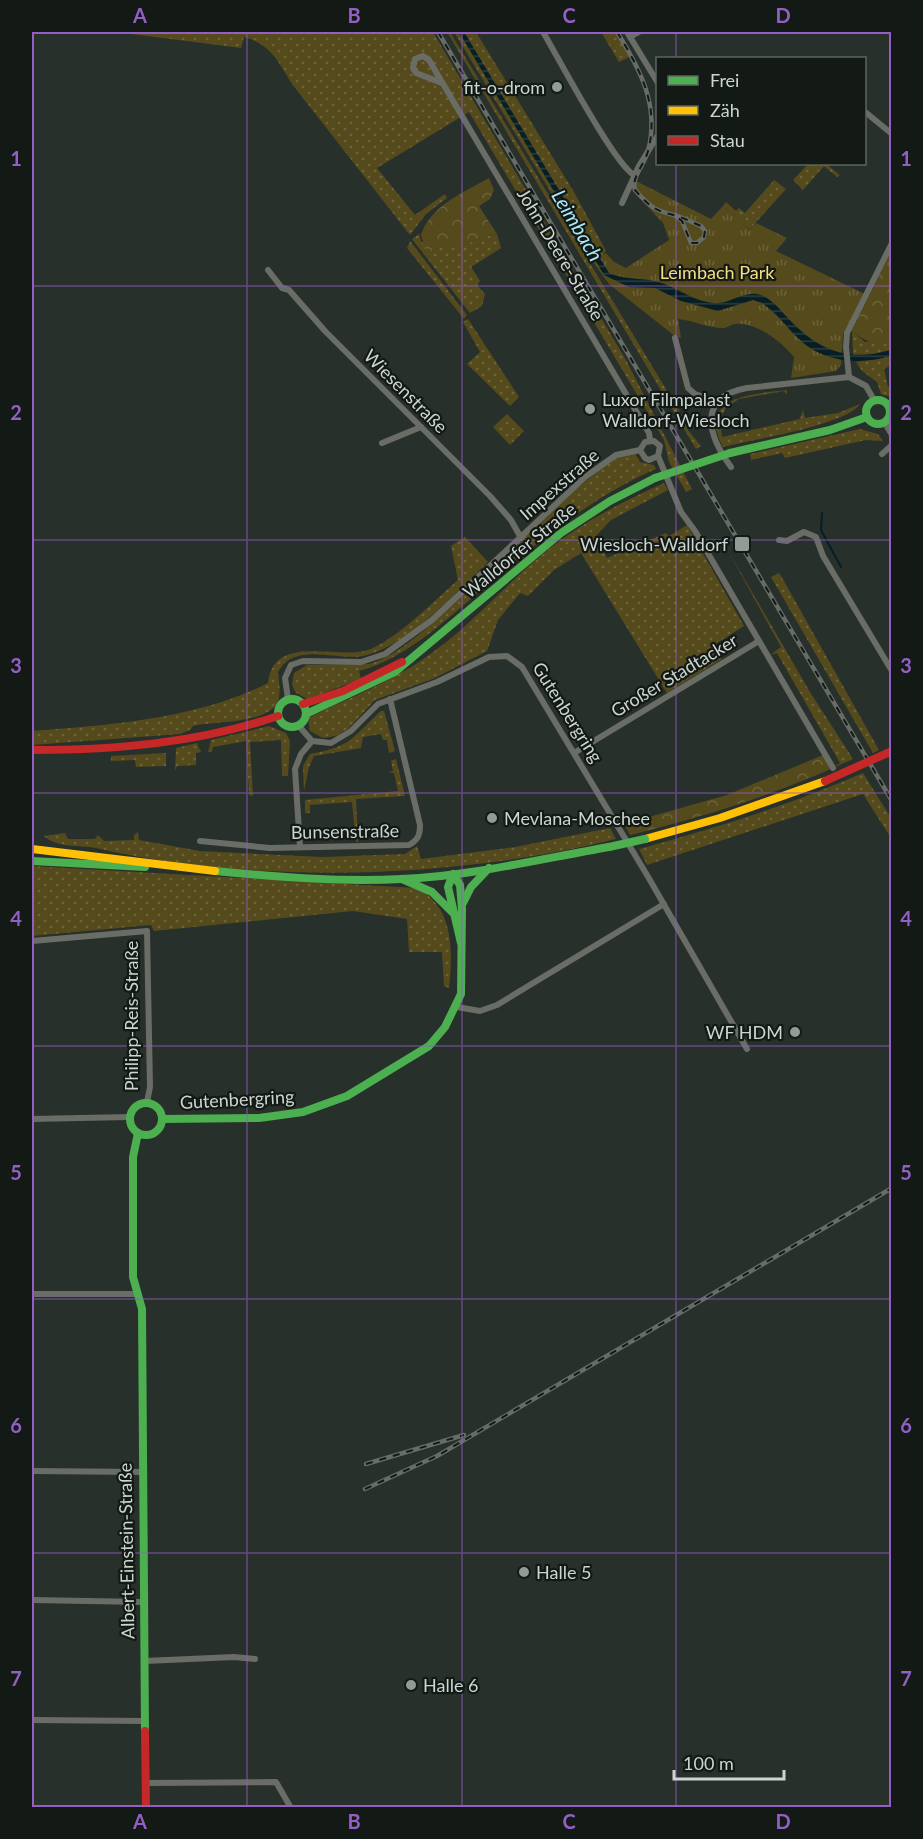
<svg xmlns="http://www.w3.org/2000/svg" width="923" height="1839" font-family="Lato,sans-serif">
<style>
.grass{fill:url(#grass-dots)}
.forest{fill:url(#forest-crowns)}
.park{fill:url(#park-tufts)}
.water{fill:url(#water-rules)}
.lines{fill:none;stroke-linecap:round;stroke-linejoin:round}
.stream{stroke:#061e24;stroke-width:2}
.street{stroke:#696d66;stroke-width:6}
.fast{stroke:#4caf50;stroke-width:8}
.slow{stroke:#ffc107;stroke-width:8}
.jam{stroke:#c62828;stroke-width:8}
.rail-casing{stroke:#676c66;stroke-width:4.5}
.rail{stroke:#131915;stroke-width:2;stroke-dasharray:7;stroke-linecap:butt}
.fast-bridge{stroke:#4caf50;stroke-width:8}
.jam-bridge{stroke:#c62828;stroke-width:8}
.grid{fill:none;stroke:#935fc4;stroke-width:1.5;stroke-opacity:0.55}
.poi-dot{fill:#939b96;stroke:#131915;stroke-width:2}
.labels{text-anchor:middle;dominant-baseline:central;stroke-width:4.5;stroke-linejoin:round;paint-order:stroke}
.poi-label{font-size:18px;fill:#ccd5cf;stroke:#131915;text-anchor:start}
.street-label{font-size:18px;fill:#ccd5cf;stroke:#131915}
.park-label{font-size:18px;fill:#f7de84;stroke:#131915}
.water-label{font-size:20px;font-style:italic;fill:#aae9fb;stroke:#131915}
.neatline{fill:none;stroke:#935fc4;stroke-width:2}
.grid-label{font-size:20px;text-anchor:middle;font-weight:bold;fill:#935fc4}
</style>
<defs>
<pattern id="grass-dots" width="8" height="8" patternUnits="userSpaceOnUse" patternTransform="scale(1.5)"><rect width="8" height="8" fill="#554a1b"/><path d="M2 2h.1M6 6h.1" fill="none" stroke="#6c633b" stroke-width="1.8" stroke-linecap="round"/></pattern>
<pattern id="forest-crowns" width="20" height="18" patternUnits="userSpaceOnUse" patternTransform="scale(1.5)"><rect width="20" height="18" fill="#554a1b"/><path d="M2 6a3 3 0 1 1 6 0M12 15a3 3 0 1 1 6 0" fill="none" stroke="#6c633b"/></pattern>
<pattern id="park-tufts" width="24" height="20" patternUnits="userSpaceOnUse" patternTransform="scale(1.5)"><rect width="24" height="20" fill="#554a1b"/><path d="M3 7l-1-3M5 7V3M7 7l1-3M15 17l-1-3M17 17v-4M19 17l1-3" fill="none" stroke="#6c633b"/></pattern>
<pattern id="water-rules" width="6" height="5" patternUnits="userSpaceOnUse" patternTransform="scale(1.5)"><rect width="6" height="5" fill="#061e24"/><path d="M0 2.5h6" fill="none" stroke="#293e43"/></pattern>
</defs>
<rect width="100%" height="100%" fill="#28302b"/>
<!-- grass -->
<g class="grass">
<path d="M116,32H433L627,362L692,489L686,492L669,462L664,440L469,112L377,168L415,215L445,194L447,198L426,214L410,235L292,84C279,62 270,44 244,37L241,48Z"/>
<polygon points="447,32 450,32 689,427 688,430 701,446 696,449 690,439"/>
<polygon points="454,32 459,32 596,261 593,262"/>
<polygon points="464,32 476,32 574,192 606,251 599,259"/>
<polygon points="601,32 616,32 631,56 619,62"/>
<polygon points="808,164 826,164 840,175 837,177 824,166 803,190 793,180"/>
<polygon points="774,180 786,189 749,230 723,206 726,202 736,211 739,208 745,213"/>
<polygon points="419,234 421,241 431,251 444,246 463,246 480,238 497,234 501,248 471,267 480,281 477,285 485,294 482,306 470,313 412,239"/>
<polygon points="410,241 467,315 464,319 407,248"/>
<polygon points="468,319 519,397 510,406 467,364 480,352 463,322"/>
<polygon points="852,331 865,342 891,337 891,350 872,355 853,355"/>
<polygon points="891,356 891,365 884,369 888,387 891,386 891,397 881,394 877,382 862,371 856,362"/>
<path d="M787,390V395L784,391L739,399L726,408L720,418L722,437L800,419L803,410L805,418L838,413L860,404C847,425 750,440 723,447C696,396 753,394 787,390Z"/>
<polygon points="507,414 524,431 510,445 493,427"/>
<polygon points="860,429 878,434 883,441 866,440 785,458 782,453 751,460 750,454"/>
<path d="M632,448L640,462L654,465L656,469C593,496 539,541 487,585C449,617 408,658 359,671L361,679L307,699L295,692L292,684L294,673L307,665L369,664C405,654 443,612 470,587C523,539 571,486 632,448Z"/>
<path d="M664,483L668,490L611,520L595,537L607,558L666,533L669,536L687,525L744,626L714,645L722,659L667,693L581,553L554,570L528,596L520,593L498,620L487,651L435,678L375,700L349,728L336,736L323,738L310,731L308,718C353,696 397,680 437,649C475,621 506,584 543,554C580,523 622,502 664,483Z"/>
<path d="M465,537L488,562C456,592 407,647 363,656C336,661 295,641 278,672C279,681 281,692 278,701C269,724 215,721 193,726L190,730L180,734L32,745V731C110,725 197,719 268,683C274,631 340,662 371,649C400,636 434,601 458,580L451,546Z"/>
<polygon points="727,549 810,692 853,759 835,767 840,763 777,653 770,655 781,647"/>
<polygon points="779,573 780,574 879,750 873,753 771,577"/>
<path d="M381,711H384L395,751L389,753L387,740H383L381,734L363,737L361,748L314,756L309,767L304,791L303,766L310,754C353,746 351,738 381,711Z"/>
<polygon points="269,726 286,733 290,741 288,776 282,776 281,740 250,742 253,796 249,795 246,741 213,747 212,752 208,752 211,740"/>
<polygon points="197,743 201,752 196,753 196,765 177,766 175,771 176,748"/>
<polygon points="166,753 166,766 136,767 135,760 111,761 111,756"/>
<polygon points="396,759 405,796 356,799 358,842 356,842 352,802 310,805 310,813 305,813 305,800 398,791 394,773 388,772 393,771 391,761"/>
<path d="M863,773L891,818V838L863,794L647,865L639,849C715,828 790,805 863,773Z"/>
<path d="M610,828L616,839C455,879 258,885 96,848C80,845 56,848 44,836L65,833L68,839H95L98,835L104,841L134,840V835L138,832L139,840L200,851L322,857L405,854L417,846L421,859L515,847Z"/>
<path d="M32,866L417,888C454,907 453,951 449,988L444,986L442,952H409L407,919L353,911L154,931L151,925L32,936Z"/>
</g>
<!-- forest -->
<g class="forest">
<path d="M489,178L494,190L490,199L479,206L497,234L480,238L463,246H444L431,251L425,249L421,235C431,205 463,193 489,178Z"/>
<path d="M891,251V337C873,345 867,343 852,331Z"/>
<path d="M823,755L831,769C761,799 703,817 630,835L624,824L727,795Z"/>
</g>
<!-- park -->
<path class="park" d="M636,181L711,219L723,206L749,230L756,223L787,238L776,251L869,296L852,331L843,334L841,365L836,371L791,378L794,357C781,341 755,321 734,324C730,325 728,327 725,328C711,329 692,320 678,319L681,338L676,337L609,284L593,262L606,253L614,262L626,268L669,240L663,223L632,190Z"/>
<!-- water -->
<path class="water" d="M459,32H464L609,273C627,281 644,277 662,283C679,289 694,301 713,303C728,305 741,292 757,294C769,296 778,307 786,316C816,349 846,363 891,350V356C860,365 823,363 799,339C786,327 777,313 762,303L753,300L718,311L681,301L655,288L629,287L604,275Z"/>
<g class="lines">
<!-- stream -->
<polyline class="stream" points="822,513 821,530 841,567"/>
<!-- street -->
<g class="street">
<path d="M543,32C558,57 614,164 634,175"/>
<polyline points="627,32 658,83"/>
<polyline points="630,37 639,32"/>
<polyline points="442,83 416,73 413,68 415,59 423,56 429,60 649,433 650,440"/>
<polyline points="864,111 892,134"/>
<polyline points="622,203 639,166 658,135"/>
<polyline points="268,270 282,288 289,290 325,331 490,496 511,520 521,538"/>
<polyline points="675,338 688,388 695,394 719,402"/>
<polyline points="849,377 846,347 847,333 892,243"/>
<polyline points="884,422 892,435"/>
<polyline points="382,443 421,427"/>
<polyline points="640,450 645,442 654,441 660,446 658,456"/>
<polyline points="640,450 645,458 649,460 658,456"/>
<polyline points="882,454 892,445"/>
<polyline points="658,456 681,512 695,531 833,768"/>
<path d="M731,467C708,436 696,397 747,388L849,377L866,386L874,400"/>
<polyline points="779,540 787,541 804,532 816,537 823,556 892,671"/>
<polyline points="288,699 285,678 291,665 303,661 361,662 385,654 432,620 585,477 616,455 640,450"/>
<polyline points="298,725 312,741 331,743 351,731 378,704 437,682 489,657 507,656 522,667 647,875 747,1049"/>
<polyline points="574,753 759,641"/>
<path d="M200,841L270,848L409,845C418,840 420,835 420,825L390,699"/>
<polyline points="300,847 295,769 301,754 312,741"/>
<polyline points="32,941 147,931 150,1087 147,1102"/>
<polyline points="457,1007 480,1011 497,1005 664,904"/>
<polyline points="32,1119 129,1117"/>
<polyline points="32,1294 138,1294"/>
<polyline points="32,1471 142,1472"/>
<polyline points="32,1600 143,1602"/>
<polyline points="145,1661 234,1657 255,1659"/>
<polyline points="32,1720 145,1721"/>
<polyline points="147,1783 276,1782 291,1808"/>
</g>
<!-- fast -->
<g class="fast">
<circle cx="878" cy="412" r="12"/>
<polyline points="730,453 830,430 867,417"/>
<circle cx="292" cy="713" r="14"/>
<polyline points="306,714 395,672 561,533 610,501 655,478"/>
<polyline points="32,861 145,867"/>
<path d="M215,871C277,877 339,882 402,879C471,876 540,859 609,847"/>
<polyline points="402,879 432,892 453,913"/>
<polyline points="463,903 471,887 489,868"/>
<circle cx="146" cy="1119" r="16"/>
<polyline points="162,1119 259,1118 303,1112 347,1096 429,1046 445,1027 461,994 462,909 460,885 453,874 448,887 461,943"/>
<polyline points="138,1133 133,1157 133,1277 142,1309 145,1731"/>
</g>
<!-- slow -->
<g class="slow">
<polyline points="645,839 720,818 825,781"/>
<polyline points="32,849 215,871"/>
</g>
<!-- jam -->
<g class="jam">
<polyline points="303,704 343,691 402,662"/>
<path d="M32,750C116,750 198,743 278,716"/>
<polyline points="145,1731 146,1808"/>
</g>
<defs>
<g id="rail">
<polyline points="438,32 892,801"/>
<path d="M617,32C640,69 660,106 648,151C645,164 631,177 635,190C651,208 655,211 678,216L701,226L705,231L704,237L697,243H691L682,221L674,215"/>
<polyline points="366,1464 464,1435"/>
<polyline points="365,1489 437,1456 892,1188"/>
</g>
</defs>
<!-- rail casing -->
<use href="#rail" class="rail-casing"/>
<!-- rail -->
<use href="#rail" class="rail"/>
<!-- fast-bridge -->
<g class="fast-bridge">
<polyline points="655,478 730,453"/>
<polyline points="609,847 645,839"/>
</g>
<!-- jam-bridge -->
<polyline class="jam-bridge" points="825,781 892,751"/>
</g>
<!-- grid -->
<path class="grid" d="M247,32V1808M462,32V1808M676,32V58M676,164V1808M32,286H892M32,540H892M32,793H892M32,1046H892M32,1299H892M32,1553H892"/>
<!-- markers -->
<g class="poi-dot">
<circle cx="557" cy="87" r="6"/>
<circle cx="590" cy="409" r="6"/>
<rect x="734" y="536" width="16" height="16" rx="3"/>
<circle cx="492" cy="818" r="6"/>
<circle cx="795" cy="1032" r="6"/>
<circle cx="524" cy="1572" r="6"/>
<circle cx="411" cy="1685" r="6"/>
</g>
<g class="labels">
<!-- poi labels -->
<g class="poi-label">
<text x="545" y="87" text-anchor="end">fit-o-drom</text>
<text x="602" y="399">Luxor Filmpalast<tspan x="602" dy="21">Walldorf-Wiesloch</tspan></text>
<text x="728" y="544" text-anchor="end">Wiesloch-Walldorf</text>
<text x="504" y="818">Mevlana-Moschee</text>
<text x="783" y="1032" text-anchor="end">WF HDM</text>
<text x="536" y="1572">Halle 5</text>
<text x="423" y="1685">Halle 6</text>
</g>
<!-- street labels -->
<g class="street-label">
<text transform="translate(561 254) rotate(59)">John-Deere-Straße</text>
<text transform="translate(406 391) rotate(45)">Wiesenstraße</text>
<text transform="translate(559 484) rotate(-41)">Impexstraße</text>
<text transform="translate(519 550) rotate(-39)">Walldorfer Straße</text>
<text transform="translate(674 675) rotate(-31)">Großer Stadtacker</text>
<text transform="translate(568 712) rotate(58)">Gutenbergring</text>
<text transform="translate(345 831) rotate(-1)">Bunsenstraße</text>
<text transform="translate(131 1016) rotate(-90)">Philipp-Reis-Straße</text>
<text transform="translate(237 1099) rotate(-3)">Gutenbergring</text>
<text transform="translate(126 1551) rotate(-91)">Albert-Einstein-Straße</text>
</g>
<!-- park labels -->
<g class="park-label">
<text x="717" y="272">Leimbach Park</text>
</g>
<!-- water labels -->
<g class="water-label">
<text transform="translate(578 225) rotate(59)">Leimbach</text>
</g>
</g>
<!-- border -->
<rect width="923" height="1839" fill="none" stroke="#131915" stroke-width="66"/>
<!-- legend -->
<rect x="656" y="57" width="210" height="108" fill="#131915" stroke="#5d645f" stroke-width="1.5"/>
<rect x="668" y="76" width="30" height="9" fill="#4caf50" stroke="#5d645f" stroke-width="1.5"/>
<text x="710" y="87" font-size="18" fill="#ccd5cf">Frei</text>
<rect x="668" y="106" width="30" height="9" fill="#ffc107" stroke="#5d645f" stroke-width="1.5"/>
<text x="710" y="117" font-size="18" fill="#ccd5cf">Zäh</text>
<rect x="668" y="136" width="30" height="9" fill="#c62828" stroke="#5d645f" stroke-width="1.5"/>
<text x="710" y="147" font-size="18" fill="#ccd5cf">Stau</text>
<!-- scale -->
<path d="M674 1770v9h110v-9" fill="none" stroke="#ccd5cf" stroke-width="3"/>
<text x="683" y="1770" font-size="18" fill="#ccd5cf" stroke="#131915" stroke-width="4.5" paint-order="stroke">100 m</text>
<rect x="33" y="33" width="857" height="1773" class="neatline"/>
<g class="grid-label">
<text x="140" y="23">A</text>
<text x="354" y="23">B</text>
<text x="569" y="23">C</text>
<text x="783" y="23">D</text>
<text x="16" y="166">1</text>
<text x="906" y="166">1</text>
<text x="16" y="420">2</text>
<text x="906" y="420">2</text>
<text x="16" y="673">3</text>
<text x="906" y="673">3</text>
<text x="16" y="926">4</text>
<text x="906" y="926">4</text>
<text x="16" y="1180">5</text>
<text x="906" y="1180">5</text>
<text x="16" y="1433">6</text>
<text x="906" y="1433">6</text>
<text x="16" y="1686">7</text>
<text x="906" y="1686">7</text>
<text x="140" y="1829">A</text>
<text x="354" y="1829">B</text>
<text x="569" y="1829">C</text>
<text x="783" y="1829">D</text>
</g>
</svg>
